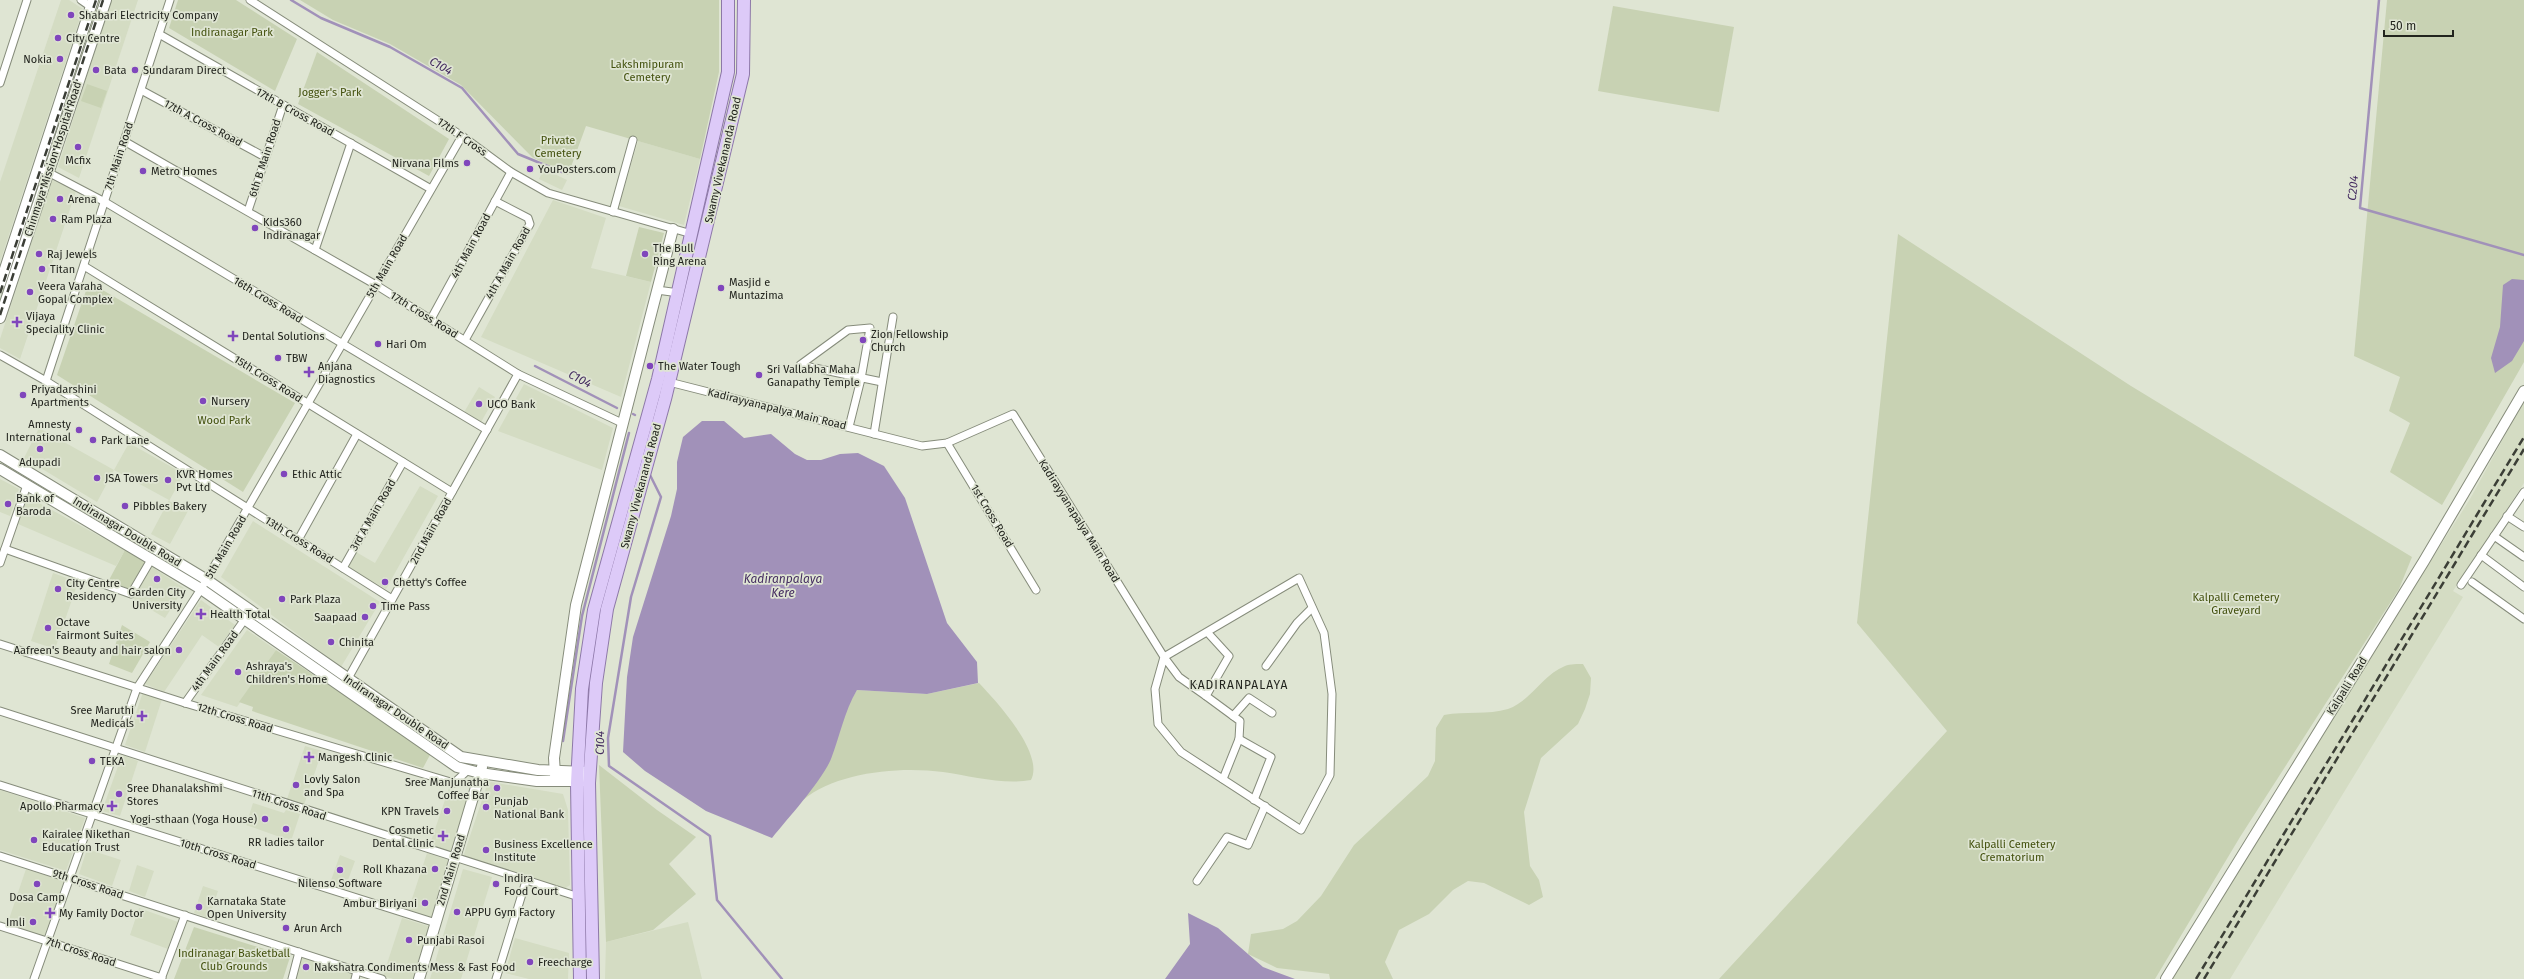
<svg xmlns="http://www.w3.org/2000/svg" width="2524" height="979" font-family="'Fira Sans',sans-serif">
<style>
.built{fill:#d4dcc3}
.green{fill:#c8d2b3}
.water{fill:#a191b9}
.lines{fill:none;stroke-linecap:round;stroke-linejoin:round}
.stream{stroke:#a191b9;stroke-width:2.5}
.street-casing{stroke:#868c7b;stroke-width:9}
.secondary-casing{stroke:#868c7b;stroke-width:12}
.primary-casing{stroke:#8d78a8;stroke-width:14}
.street{stroke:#fff;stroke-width:7}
.secondary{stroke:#fff;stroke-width:10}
.primary{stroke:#ddcaf8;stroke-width:12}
.rail{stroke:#3b3e36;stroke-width:2.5;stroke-dasharray:8 4;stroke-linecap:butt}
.poi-dot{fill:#8046bc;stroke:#dfe5d3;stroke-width:1.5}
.labels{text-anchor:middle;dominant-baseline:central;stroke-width:3.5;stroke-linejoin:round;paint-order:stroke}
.poi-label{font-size:11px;fill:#22241e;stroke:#dfe5d3;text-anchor:start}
.park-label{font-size:11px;fill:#43510e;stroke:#dfe5d3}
.street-label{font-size:11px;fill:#22241e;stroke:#dfe5d3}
.water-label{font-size:12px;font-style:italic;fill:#442c60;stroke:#dfe5d3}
.neighbourhood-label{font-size:12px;letter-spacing:1px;fill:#22241e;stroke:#dfe5d3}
</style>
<rect width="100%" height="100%" fill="#dfe5d3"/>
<!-- built -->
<g class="built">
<polygon points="61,0 69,0 83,9 0,262 0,182"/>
<polygon points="111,0 138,0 79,178 58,167"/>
<polygon points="638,141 700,159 684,225 619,206"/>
<polygon points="544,169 567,180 562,190 539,179"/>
<polygon points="52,180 76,191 20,359 0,348 0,339"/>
<polygon points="553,200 606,218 591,268 651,282 621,397 481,337"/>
<polygon points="524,384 613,428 602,470 498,431"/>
<polygon points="479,387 495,397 480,424 463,414"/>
<polygon points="2524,401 2524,483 2453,591 2463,597 2230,979 2171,979 2275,807 2470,499"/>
<polygon points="39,428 114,470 129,443 184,474 169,501 188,511 170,544 151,534 169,500 114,470 97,502 24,458"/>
<polygon points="0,479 19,489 10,516 0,512"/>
<polygon points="420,486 438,496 386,589 347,567 356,552 375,563"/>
<polygon points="28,497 125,550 116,566 18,524"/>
<polygon points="253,521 380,602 341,667 221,577"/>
<polygon points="152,567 184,588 165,618 133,599"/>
<polygon points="53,573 78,582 55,649 31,641"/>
<polygon points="201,600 235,625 219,647 202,635 164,692 145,684"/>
<polygon points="247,630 276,650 237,707 201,695"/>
<polygon points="143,692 162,699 145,752 125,745"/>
<polygon points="305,746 322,751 304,805 287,799"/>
<polygon points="122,755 138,761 120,816 102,811"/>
<polygon points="491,782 563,794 568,810 570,885 564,889 466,858 464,854 487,785"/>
<polygon points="449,788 471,796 452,854 429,847"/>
<polygon points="0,790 85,818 66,871 0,850"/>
<polygon points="253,803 284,813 286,810 300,814 291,841 246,825"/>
<polygon points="87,849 121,860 112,886 79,874"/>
<polygon points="427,853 451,861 432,919 408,911"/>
<polygon points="340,855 355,861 344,891 329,886"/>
<polygon points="137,865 154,871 145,897 129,891"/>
<polygon points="26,869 64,881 45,937 7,925"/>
<polygon points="463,869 492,877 461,979 430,979"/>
<polygon points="203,886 218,891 209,918 194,913"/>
<polygon points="139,908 178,922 168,949 130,935"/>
<polygon points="402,918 431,927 414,979 393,979 383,976"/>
<polygon points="688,922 702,979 605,979 606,942"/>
<polygon points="515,938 569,953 568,979 529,979 505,973"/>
<polygon points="302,957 353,974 351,979 295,979"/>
</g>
<!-- green -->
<g class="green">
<polygon points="178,0 236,0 297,39 275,91 169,28"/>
<polygon points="300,0 719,0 719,72 700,159 586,126 568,175 532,157 461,85 390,44 333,20"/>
<polygon points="2387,0 2524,0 2524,362 2442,505 2390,472 2410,423 2389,411 2400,377 2354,356"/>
<polygon points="1613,6 1734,27 1719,112 1598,91"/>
<polygon points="317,52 449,139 429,176 298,104"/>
<polygon points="87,84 107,91 101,108 81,101"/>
<polygon points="639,227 664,233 651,282 626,276"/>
<polygon points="1898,234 2131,386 2412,557 2399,589 2240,837 2155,979 1719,979 1947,731 1857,623"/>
<polygon points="89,282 295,403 243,492 57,375"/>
<polygon points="125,550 145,562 129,589 109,580"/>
<polygon points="122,625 150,642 132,673 109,664"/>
<polygon points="276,650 431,753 423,768 252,711 253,707 239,702"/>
<path d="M1583,664L1591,678L1590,694L1585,709L1578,724L1541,758L1524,812L1530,866L1539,880L1543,897L1529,905L1484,883L1468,881L1453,890L1429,914L1399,930L1385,962L1393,979H1330L1329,974L1277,968L1248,954L1251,934L1283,929L1297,921L1321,896L1354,845L1428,776L1435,761L1436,728L1444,715C1465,711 1488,715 1508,709C1531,701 1542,675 1565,666C1570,664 1578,664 1583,664Z"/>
<path d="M979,683C995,700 1045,753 1031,780C1003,785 971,776 943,772C900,766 836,772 803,800L830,760L848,705L857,690L927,694Z"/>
<polygon points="599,765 657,810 696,837 669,864 696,894 653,930 606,942"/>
<polygon points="194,927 290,957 283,979 174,979"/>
</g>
<!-- water -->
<g class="water">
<polygon points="2512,279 2524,280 2524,341 2512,361 2495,373 2491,358 2500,327 2503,285"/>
<path d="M702,421H724L744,438L771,434L795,454L807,460H821L840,454L858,453L884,466L905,498L947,623L977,662L978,683L927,694L857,690C844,712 840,736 831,759C821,782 789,817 772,838L706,811L645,771L623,752L627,677L633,637L671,516L677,489V462L683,437Z"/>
<polygon points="1188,913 1218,928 1263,967 1295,979 1165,979 1190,944"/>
</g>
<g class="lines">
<!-- stream -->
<g class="stream">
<polyline points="291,0 321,18 390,47 462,88 518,154 562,172"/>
<polyline points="2379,0 2360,208 2524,255"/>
<polyline points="535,366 617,408"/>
<polyline points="633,414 635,415"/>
<polyline points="649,473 661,497 631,597 608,738 609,766 710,836 717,900 782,979"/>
<polyline points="563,741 582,616 629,433"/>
</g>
<defs>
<g id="street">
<polyline points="81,0 91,7"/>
<polyline points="250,0 462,136 511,172 548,193 692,234"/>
<polyline points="159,34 431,189"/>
<polyline points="0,83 27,0"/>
<polyline points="141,90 265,157"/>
<polyline points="124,141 376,285 518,374 622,423"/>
<polyline points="38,167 105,202 487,430"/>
<polyline points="248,211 283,105"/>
<polyline points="613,212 633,140"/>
<polyline points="315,250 351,143"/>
<polyline points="84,266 452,492"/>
<polyline points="657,290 679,293"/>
<polyline points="431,319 511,172"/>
<polyline points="465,340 530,224 528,218 495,201"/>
<polyline points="0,355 46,381 392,599"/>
<polyline points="46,381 170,0"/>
<polyline points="669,382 922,446 947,443 1013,414 1164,657 1155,689 1158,724 1181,752 1301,830 1330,775 1332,694 1324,633 1299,578 1164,657 1179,677 1206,696"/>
<polyline points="849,427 861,379 870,328 848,330 800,365 882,382"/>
<polyline points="874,434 893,317"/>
<polyline points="947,443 1036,590"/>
<polyline points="2507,516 2524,527"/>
<polyline points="2494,536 2524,557"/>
<polyline points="298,540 357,434"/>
<polyline points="5,549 131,594 152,558"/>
<polyline points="2481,555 2524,587"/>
<polyline points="0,563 27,485"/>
<polyline points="343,568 403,462"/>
<polyline points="2472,582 2524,619"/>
<polyline points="2461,585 2524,492"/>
<polyline points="1208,633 1229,656 1206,696 1240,721 1239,739 1223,779"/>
<polyline points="0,644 185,703 454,783 468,770"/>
<polyline points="1266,666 1297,623 1312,608"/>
<polyline points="346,682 518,374"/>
<polyline points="185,703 245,619"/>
<polyline points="0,711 579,897"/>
<polyline points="1233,716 1249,698 1272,713"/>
<polyline points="1239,739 1271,757 1254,800"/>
<polyline points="0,785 436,923"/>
<polyline points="0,856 382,979"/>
<polyline points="1197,881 1227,837 1248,845 1265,806"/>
<polyline points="0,926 162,978"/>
<polyline points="34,979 137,688 201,589 462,136"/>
<polyline points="161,979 185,915"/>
<polyline points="292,979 299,952"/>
<polyline points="355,979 357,971"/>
<polyline points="496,979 526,881"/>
</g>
<g id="secondary">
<polyline points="0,284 93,0"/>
<polyline points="0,318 106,0"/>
<polyline points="0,455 207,580 461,757 538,770 585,772"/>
<polyline points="0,469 201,589 457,767 480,773 537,781 584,781"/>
<polyline points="555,775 554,758 576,605 673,229"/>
<polyline points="419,979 482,767"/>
<polyline points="2166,979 2424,561 2524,391"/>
</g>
<g id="primary">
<polyline points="580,979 577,783 582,689 594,610 658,379 728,72 728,0"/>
<polyline points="593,979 589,783 596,683 607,609 665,399 743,74 744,0"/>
</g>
</defs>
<!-- street casing -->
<use href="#street" class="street-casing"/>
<!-- secondary casing -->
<use href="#secondary" class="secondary-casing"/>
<!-- primary casing -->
<use href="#primary" class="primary-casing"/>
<!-- street -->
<use href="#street" class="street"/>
<!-- secondary -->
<use href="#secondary" class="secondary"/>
<!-- primary -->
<use href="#primary" class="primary"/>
<!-- rail -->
<g class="rail">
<polyline points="0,293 96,0"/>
<polyline points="0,315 103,0"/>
<polyline points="2196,979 2524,437"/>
<polyline points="2204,979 2524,449"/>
</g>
</g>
<!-- markers -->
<g class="poi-dot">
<circle cx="71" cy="15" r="4"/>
<circle cx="58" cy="38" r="4"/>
<circle cx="60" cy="59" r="4"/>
<circle cx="96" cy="70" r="4"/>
<circle cx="135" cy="70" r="4"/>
<circle cx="78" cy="147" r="4"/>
<circle cx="467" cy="163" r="4"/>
<circle cx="530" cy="169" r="4"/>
<circle cx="143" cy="171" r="4"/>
<circle cx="60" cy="199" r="4"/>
<circle cx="53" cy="219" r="4"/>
<circle cx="255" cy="228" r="4"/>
<circle cx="39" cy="254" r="4"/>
<circle cx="645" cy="254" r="4"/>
<circle cx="42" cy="269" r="4"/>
<circle cx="721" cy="288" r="4"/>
<circle cx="30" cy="292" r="4"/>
<path d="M15 316h4v4h4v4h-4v4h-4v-4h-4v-4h4z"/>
<path d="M231 330h4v4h4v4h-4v4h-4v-4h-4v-4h4z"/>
<circle cx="863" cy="340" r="4"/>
<circle cx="378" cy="344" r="4"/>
<circle cx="278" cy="358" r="4"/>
<circle cx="650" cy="366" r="4"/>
<path d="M307 366h4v4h4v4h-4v4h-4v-4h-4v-4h4z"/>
<circle cx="759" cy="375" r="4"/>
<circle cx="23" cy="395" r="4"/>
<circle cx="203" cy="401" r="4"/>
<circle cx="479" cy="404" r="4"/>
<circle cx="79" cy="430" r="4"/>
<circle cx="93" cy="440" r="4"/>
<circle cx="40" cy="449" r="4"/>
<circle cx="284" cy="474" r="4"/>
<circle cx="97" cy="478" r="4"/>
<circle cx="168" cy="480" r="4"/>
<circle cx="8" cy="504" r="4"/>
<circle cx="125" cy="506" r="4"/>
<circle cx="157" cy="579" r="4"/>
<circle cx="385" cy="582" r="4"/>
<circle cx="58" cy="589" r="4"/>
<circle cx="282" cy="599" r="4"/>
<circle cx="373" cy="606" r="4"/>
<path d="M199 608h4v4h4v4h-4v4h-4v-4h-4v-4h4z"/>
<circle cx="365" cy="617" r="4"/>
<circle cx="48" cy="628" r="4"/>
<circle cx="331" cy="642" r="4"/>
<circle cx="179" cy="650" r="4"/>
<circle cx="238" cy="672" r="4"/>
<path d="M140 710h4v4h4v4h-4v4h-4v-4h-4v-4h4z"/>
<path d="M307 751h4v4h4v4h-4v4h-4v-4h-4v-4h4z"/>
<circle cx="92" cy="761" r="4"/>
<circle cx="296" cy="785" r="4"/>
<circle cx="497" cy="788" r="4"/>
<circle cx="119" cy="794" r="4"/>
<path d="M110 800h4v4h4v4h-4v4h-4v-4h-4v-4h4z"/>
<circle cx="486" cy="807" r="4"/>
<circle cx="447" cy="811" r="4"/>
<circle cx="265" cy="819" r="4"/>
<circle cx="286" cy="829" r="4"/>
<path d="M441 830h4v4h4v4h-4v4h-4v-4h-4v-4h4z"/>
<circle cx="34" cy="840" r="4"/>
<circle cx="486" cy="850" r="4"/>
<circle cx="435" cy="869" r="4"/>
<circle cx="340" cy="870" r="4"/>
<circle cx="37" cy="884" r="4"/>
<circle cx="496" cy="884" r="4"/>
<circle cx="425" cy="903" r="4"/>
<circle cx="199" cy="907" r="4"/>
<circle cx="457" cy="912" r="4"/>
<path d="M48 907h4v4h4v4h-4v4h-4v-4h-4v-4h4z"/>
<circle cx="33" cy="922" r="4"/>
<circle cx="286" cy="928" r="4"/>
<circle cx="409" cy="940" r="4"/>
<circle cx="530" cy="962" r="4"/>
<circle cx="306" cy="967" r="4"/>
</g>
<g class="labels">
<!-- poi labels -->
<g class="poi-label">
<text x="79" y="15">Shabari Electricity Company</text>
<text x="66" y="38">City Centre</text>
<text x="52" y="59" text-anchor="end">Nokia</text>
<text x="104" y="70">Bata</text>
<text x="143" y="70">Sundaram Direct</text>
<text x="78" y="160" text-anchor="middle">Mcfix</text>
<text x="459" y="163" text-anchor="end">Nirvana Films</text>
<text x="538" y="169">YouPosters.com</text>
<text x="151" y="171">Metro Homes</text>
<text x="68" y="199">Arena</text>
<text x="61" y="219">Ram Plaza</text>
<text x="263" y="222">Kids360<tspan x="263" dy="13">Indiranagar</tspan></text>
<text x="653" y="248">The Bull<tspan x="653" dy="13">Ring Arena</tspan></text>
<text x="47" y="254">Raj Jewels</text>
<text x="50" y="269">Titan</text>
<text x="729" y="282">Masjid e<tspan x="729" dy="13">Muntazima</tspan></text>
<text x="38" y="286">Veera Varaha<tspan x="38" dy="13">Gopal Complex</tspan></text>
<text x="26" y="316">Vijaya<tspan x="26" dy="13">Speciality Clinic</tspan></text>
<text x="871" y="334">Zion Fellowship<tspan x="871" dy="13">Church</tspan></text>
<text x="242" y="336">Dental Solutions</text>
<text x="386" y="344">Hari Om</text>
<text x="286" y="358">TBW</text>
<text x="318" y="366">Anjana<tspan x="318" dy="13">Diagnostics</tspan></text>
<text x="658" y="366">The Water Tough</text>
<text x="767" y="369">Sri Vallabha Maha<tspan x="767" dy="13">Ganapathy Temple</tspan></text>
<text x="31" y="389">Priyadarshini<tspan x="31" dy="13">Apartments</tspan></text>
<text x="211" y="401">Nursery</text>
<text x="487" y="404">UCO Bank</text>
<text x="71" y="424" text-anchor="end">Amnesty<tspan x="71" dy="13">International</tspan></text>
<text x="101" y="440">Park Lane</text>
<text x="40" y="462" text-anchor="middle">Adupadi</text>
<text x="176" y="474">KVR Homes<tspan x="176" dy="13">Pvt Ltd</tspan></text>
<text x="292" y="474">Ethic Attic</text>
<text x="105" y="478">JSA Towers</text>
<text x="16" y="498">Bank of<tspan x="16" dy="13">Baroda</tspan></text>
<text x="133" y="506">Pibbles Bakery</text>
<text x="393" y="582">Chetty's Coffee</text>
<text x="66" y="583">City Centre<tspan x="66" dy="13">Residency</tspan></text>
<text x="157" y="592" text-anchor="middle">Garden City<tspan x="157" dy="13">University</tspan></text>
<text x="290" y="599">Park Plaza</text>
<text x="381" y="606">Time Pass</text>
<text x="210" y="614">Health Total</text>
<text x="357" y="617" text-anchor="end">Saapaad</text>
<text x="56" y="622">Octave<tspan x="56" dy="13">Fairmont Suites</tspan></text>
<text x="339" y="642">Chinita</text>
<text x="171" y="650" text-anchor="end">Aafreen's Beauty and hair salon</text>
<text x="246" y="666">Ashraya's<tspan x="246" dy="13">Children's Home</tspan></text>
<text x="134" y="710" text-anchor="end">Sree Maruthi<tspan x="134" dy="13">Medicals</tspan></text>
<text x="318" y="757">Mangesh Clinic</text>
<text x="100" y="761">TEKA</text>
<text x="304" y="779">Lovly Salon<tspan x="304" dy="13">and Spa</tspan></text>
<text x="489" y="782" text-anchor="end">Sree Manjunatha<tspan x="489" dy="13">Coffee Bar</tspan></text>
<text x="127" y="788">Sree Dhanalakshmi<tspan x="127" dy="13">Stores</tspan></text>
<text x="494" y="801">Punjab<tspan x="494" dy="13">National Bank</tspan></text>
<text x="104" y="806" text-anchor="end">Apollo Pharmacy</text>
<text x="439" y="811" text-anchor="end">KPN Travels</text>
<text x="257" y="819" text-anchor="end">Yogi-sthaan (Yoga House)</text>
<text x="434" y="830" text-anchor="end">Cosmetic<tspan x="434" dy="13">Dental clinic</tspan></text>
<text x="42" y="834">Kairalee Nikethan<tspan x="42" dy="13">Education Trust</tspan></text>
<text x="286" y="842" text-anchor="middle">RR ladies tailor</text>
<text x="494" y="844">Business Excellence<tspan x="494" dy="13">Institute</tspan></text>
<text x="427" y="869" text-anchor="end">Roll Khazana</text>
<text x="504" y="878">Indira<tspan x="504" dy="13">Food Court</tspan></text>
<text x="340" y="883" text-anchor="middle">Nilenso Software</text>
<text x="37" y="897" text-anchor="middle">Dosa Camp</text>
<text x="207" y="901">Karnataka State<tspan x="207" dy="13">Open University</tspan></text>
<text x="417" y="903" text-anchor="end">Ambur Biriyani</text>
<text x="465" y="912">APPU Gym Factory</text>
<text x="59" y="913">My Family Doctor</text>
<text x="25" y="922" text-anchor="end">Imli</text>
<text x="294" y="928">Arun Arch</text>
<text x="417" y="940">Punjabi Rasoi</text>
<text x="538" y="962">Freecharge</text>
<text x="314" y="967">Nakshatra Condiments Mess &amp; Fast Food</text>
</g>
<!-- park labels -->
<g class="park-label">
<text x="232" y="32">Indiranagar Park</text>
<text x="647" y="64">Lakshmipuram<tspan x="647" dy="13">Cemetery</tspan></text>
<text x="330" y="92">Jogger's Park</text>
<text x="558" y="140">Private<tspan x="558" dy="13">Cemetery</tspan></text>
<text x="224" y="420">Wood Park</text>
<text x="2236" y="597">Kalpalli Cemetery<tspan x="2236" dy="13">Graveyard</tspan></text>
<text x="2012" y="844">Kalpalli Cemetery<tspan x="2012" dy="13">Crematorium</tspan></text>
<text x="234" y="953">Indiranagar Basketball<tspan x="234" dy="13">Club Grounds</tspan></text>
</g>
<!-- street labels -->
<g class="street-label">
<text transform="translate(295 112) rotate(29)">17th B Cross Road</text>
<text transform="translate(203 123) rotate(28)">17th A Cross Road</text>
<text transform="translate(462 137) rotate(35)">17th F Cross</text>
<text transform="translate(119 156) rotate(-72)">7th Main Road</text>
<text transform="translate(265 158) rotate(-72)">6th B Main Road</text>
<text transform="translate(53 159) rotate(-72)">Chinmaya Mission Hospital Road</text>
<text transform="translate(723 160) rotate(-77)">Swamy Vivekananda Road</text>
<text transform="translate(471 246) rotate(-62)">4th Main Road</text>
<text transform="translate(508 263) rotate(-61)">4th A Main Road</text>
<text transform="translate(387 266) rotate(-60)">5th Main Road</text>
<text transform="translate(268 300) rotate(31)">16th Cross Road</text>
<text transform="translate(424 315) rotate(32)">17th Cross Road</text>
<text transform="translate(268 379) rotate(32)">15th Cross Road</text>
<text transform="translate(777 409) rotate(14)">Kadirayyanapalya Main Road</text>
<text transform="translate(641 486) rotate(-75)">Swamy Vivekananda Road</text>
<text transform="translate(373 515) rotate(-60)">3rd A Main Road</text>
<text transform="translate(992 516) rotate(59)">1st Cross Road</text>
<text transform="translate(1079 521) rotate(58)">Kadirayyanapalya Main Road</text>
<text transform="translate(431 531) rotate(-61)">2nd Main Road</text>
<text transform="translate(127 532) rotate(31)">Indiranagar Double Road</text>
<text transform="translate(299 540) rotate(32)">13th Cross Road</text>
<text transform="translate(226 547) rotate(-60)">5th Main Road</text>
<text transform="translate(215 661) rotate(-54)">4th Main Road</text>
<text transform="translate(2347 686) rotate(-58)">Kalpalli Road</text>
<text transform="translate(396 712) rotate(34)">Indiranagar Double Road</text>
<text transform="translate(235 718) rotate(17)">12th Cross Road</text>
<text transform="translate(289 805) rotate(18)">11th Cross Road</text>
<text transform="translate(218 854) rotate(17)">10th Cross Road</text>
<text transform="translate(451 870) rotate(-73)">2nd Main Road</text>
<text transform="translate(88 884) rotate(18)">9th Cross Road</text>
<text transform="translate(81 952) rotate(18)">7th Cross Road</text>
</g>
<!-- water labels -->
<g class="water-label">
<text transform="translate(441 66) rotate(30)">C104</text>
<text transform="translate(2353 188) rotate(-85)">C204</text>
<text transform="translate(580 379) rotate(27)">C104</text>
<text x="783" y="579">Kadiranpalaya<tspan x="783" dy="14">Kere</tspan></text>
<text transform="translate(600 743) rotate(-89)">C104</text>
</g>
<!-- neighbourhood labels -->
<g class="neighbourhood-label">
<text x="1239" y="685">KADIRANPALAYA</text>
</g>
</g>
<!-- scale -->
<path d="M2384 30v6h69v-6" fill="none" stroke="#22241e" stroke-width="2"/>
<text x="2390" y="30" font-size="12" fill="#22241e" stroke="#dfe5d3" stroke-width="3" paint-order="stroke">50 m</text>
</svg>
